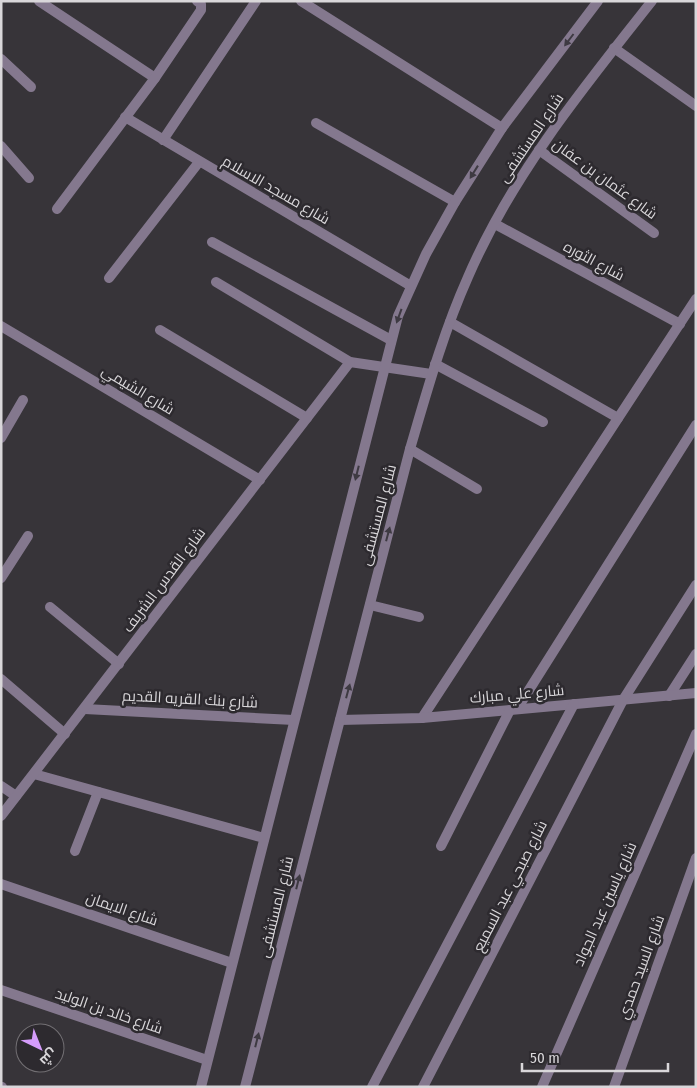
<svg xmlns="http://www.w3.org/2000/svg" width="697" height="1088" font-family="'Fira Sans Condensed',Cairo,sans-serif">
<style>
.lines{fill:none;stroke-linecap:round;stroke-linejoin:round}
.minor{stroke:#84788e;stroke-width:10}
.tertiary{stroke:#84788e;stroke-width:10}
.oneway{fill:#3e3a42}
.labels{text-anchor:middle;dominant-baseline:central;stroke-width:5;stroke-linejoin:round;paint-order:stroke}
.street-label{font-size:15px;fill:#d9d7da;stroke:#2d2a2f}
</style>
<rect width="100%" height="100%" fill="#373439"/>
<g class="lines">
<!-- minor -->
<g class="minor">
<polyline points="39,1 155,78"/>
<polyline points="301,1 502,128"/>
<polyline points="614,48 696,106"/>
<polyline points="1,59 31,87"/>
<polyline points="125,117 411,286"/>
<polyline points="316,123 455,202"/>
<polyline points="163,140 256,1"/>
<polyline points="1,146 29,178"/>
<polyline points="539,150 654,233"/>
<polyline points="57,209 155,78 201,10 201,4 197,1"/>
<polyline points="495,224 680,324"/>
<polyline points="212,242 391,340"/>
<polyline points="109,278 199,162"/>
<polyline points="216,282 350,362 431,374"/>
<polyline points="450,322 618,418"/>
<polyline points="1,326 260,480"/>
<polyline points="160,330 307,418"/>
<polyline points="435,364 543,422"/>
<polyline points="1,438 23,400"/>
<polyline points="410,449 477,489"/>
<polyline points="1,578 28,536"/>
<polyline points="370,605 419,617"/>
<polyline points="50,607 119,664"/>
<polyline points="1,679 65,734"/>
<polyline points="669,696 696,654"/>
<polyline points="85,709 294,720"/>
<polyline points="517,709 696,425"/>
<polyline points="422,718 696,299"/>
<polyline points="340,720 422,718 696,693"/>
<polyline points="34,774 264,838"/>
<polyline points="1,786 16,796"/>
<polyline points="1,816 350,362"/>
<polyline points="441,846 510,710"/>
<polyline points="75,851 98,792"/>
<polyline points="1,884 232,963"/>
<polyline points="1,990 207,1060"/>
<polyline points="1,1087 2,1087"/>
<polyline points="372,1087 574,704"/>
<polyline points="423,1087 623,700 696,585"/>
<polyline points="542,1087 696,734"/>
<polyline points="614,1087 696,858"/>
</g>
<!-- tertiary -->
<g class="tertiary">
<polyline points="201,1087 398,316 426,254 455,202 502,128 598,1"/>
<path d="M245,1087L410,449C427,391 443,333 468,277C512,175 583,88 652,1"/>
</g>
</g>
<!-- one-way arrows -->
<defs><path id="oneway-solid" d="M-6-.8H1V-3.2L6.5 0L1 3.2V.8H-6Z" transform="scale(1.25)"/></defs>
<g class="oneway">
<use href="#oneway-solid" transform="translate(569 40) rotate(127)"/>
<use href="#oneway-solid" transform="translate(474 172) rotate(122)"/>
<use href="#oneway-solid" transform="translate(399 316) rotate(110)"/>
<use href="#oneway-solid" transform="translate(357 473) rotate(104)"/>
<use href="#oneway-solid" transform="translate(388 534) rotate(-75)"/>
<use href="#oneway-solid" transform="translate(348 691) rotate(-75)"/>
<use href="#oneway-solid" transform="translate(298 882) rotate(-76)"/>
<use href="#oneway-solid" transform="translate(257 1040) rotate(-76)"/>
</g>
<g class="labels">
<!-- street labels -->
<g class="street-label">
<text transform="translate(531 138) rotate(-56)">شارع المستشفى</text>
<text transform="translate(605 179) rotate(36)">شارع عثمان بن عفان</text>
<text transform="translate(276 190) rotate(30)">شارع مسجد الاسلام</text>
<text transform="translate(594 261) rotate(28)">شارع الثوره</text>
<text transform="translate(138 390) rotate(31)">شارع الشيمي</text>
<text transform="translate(378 515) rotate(-75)">شارع المستشفى</text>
<text transform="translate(164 580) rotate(-53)">شارع القدس الشريف</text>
<text transform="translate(517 694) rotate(-5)">شارع علي مبارك</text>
<text transform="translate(190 699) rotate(3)">شارع بنك القريه القديم</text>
<text transform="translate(510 886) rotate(-63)">شارع صبحي عبد السميع</text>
<text transform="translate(605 904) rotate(-66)">شارع ياسين عبد الجواد</text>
<text transform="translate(276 907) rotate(-76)">شارع المستشفى</text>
<text transform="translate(122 909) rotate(19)">شارع الايمان</text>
<text transform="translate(641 967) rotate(-70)">شارع السيد حمدي</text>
<text transform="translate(109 1011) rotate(19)">شارع خالد بن الوليد</text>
</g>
</g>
<!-- border -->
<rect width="697" height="1088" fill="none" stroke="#d9d7da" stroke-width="5"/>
<!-- north arrow -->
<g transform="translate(40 1048) rotate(137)"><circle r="24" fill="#2d2a2f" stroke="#726f73"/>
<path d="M0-4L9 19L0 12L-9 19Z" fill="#d59cfb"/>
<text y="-8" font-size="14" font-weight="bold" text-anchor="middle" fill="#d9d7da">ش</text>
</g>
<!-- scale -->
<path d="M522 1063v8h146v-8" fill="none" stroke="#d9d7da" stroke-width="2.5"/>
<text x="530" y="1063" font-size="15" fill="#d9d7da" stroke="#2d2a2f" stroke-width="4" paint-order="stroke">50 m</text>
</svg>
